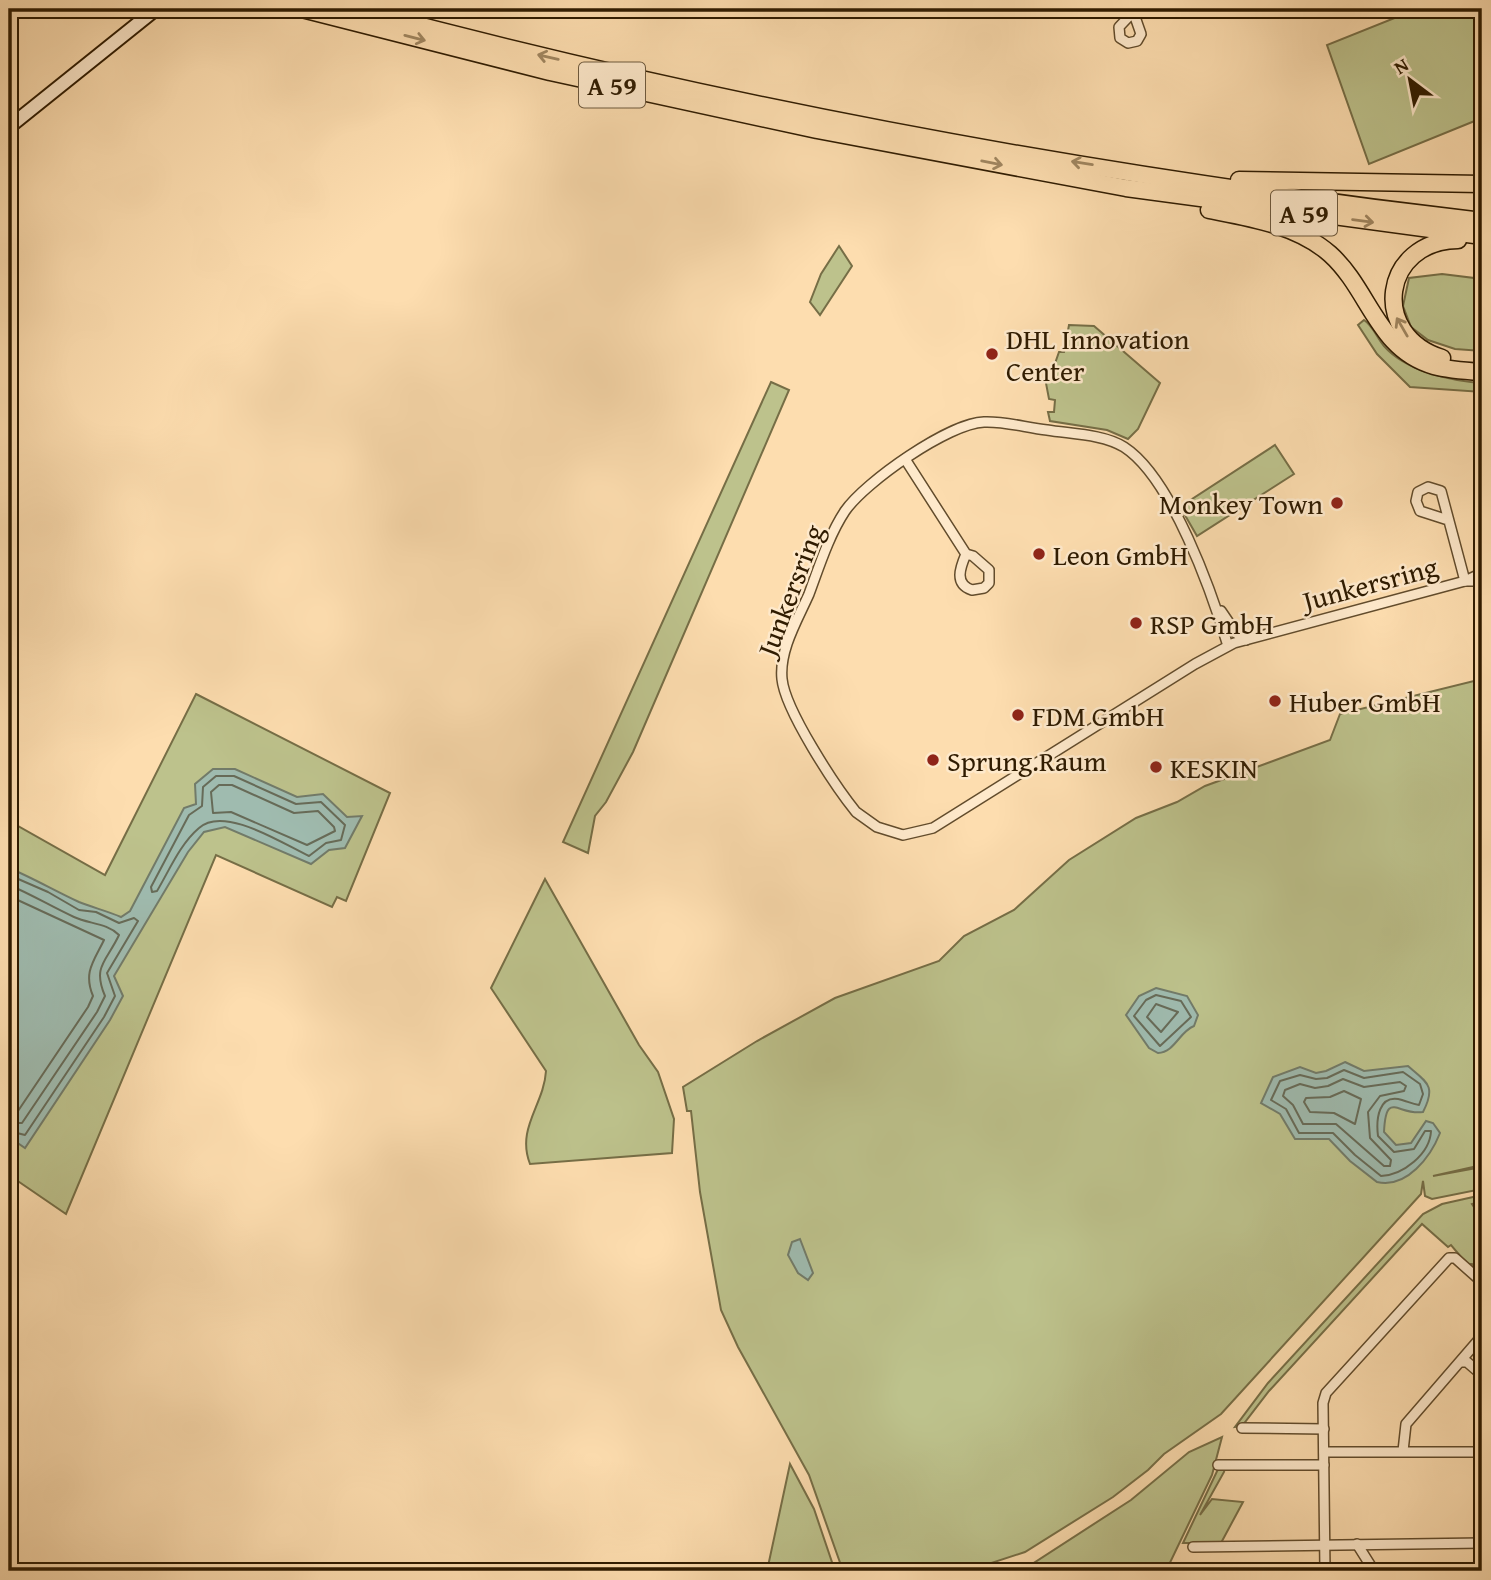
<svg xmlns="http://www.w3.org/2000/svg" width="1491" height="1580" font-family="'Gentium Book Plus',serif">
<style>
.green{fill:#bdc28c;stroke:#766e46;stroke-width:2}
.water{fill:#9fbbaf;stroke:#727b69;stroke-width:2}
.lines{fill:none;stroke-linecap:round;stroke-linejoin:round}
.shore{stroke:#676b58;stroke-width:2}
.minor-casing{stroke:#624c2c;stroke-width:12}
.secondary-casing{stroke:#2f1b00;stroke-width:16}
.motorway-casing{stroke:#2f1b00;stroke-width:19}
.minor{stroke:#fee9cb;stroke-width:9}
.secondary{stroke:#fee9cb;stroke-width:12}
.motorway{stroke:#fdddaf;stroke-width:16}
.oneway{stroke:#a08660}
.poi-dot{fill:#8f2418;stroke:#fee9cb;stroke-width:2.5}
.labels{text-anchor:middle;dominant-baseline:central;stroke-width:5;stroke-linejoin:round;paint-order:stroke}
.shield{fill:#fee9cb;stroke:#6d593d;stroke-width:2}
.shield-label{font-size:26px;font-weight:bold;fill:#2f1b00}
.poi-label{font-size:28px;fill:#2f1b00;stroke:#fee9cb;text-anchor:start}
.street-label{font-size:28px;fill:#2f1b00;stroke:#fee9cb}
</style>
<rect width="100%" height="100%" fill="#fdddaf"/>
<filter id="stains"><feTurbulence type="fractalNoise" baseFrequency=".00286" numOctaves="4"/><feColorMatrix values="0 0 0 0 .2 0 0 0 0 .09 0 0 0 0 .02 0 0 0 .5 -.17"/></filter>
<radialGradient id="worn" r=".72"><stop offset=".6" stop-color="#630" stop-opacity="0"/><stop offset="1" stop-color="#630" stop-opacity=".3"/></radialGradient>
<!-- green -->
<g class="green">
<polygon points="1417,9 1482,9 1482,118 1369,164 1327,45"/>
<polygon points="839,246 852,266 820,315 810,302 821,274"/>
<polygon points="1442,274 1482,279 1482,351 1455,349 1428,340 1411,327 1403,306 1409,278"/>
<path d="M1364,320C1373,326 1377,338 1384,346C1406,371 1451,381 1482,383V392L1410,387L1377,354L1358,325Z"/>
<polygon points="1069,325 1094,326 1160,383 1138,429 1128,439 1107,430 1050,421 1048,412 1054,412 1055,400 1049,399 1045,378 1052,372 1059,352 1064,352"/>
<polygon points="771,382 789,390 633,752 606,802 595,816 588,853 563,842"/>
<polygon points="1275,445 1294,474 1197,536 1182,510 1186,503"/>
<polygon points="1482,679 1482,1165 1433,1176 1482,1167 1482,1189 1432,1199 1425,1196 1423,1181 1421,1194 1221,1414 1164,1454 1148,1470 1113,1497 1025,1552 967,1571 843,1571 809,1475 738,1347 721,1310 700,1192 691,1111 687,1111 683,1087 757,1041 835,998 939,961 964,936 1014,910 1069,860 1136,818 1177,802 1205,786 1330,740 1340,714"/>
<polygon points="196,694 390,793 346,901 337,897 332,907 216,855 66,1214 9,1175 9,821 105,875"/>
<path d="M545,879L639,1045L658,1072L674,1119L672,1153L530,1164C516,1128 544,1105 546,1071L491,988Z"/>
<polygon points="1482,1195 1482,1201 1472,1204 1482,1219 1482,1273 1472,1264 1467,1264 1451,1245 1448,1247 1422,1224 1269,1391 1242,1426 1235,1427 1268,1383 1423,1214 1442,1204"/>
<polygon points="1222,1437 1212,1475 1166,1571 1139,1569 1009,1571 1032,1564 1131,1500 1189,1452"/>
<polygon points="790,1464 814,1509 835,1571 767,1571"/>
<polygon points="1219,1467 1225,1467 1224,1472 1200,1515 1212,1499 1243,1502 1221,1543 1183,1543"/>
</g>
<!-- water -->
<g class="water">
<path d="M213,769H235L297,797L323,794L347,817L362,816L345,848L329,850L311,864L225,827L204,832L188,852L114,976L123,996L110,1020L25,1148L9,1137V868C33,878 55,891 79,902C91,907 107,911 121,917L130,911L184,808L196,804L195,784Z"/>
<path d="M1156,988L1187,996L1198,1015L1194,1026C1179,1032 1175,1052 1158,1053L1149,1048L1126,1015L1139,996Z"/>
<path d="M1345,1062L1364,1071L1408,1066C1426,1082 1437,1085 1423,1112C1398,1116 1386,1089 1384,1132L1396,1145L1411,1143L1426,1121L1433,1123L1440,1133C1431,1156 1407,1189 1377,1182L1350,1161L1329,1139H1295L1280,1114L1261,1103L1273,1077L1300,1067L1316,1073L1326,1071Z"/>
<polygon points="800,1239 813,1273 808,1280 798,1273 788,1255 792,1242"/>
</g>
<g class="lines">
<!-- shore -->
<g class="shore">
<path d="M216,776H234L296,804L321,802L345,825L341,840L326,843L309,856C283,844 224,805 199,828C180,844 169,871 157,891L152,892L151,887L189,815L202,806L203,787Z"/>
<polygon points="219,785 232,785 294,813 318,811 334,827 335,831 307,845 231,812 213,813 211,792"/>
<polyline points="9,875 48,892 79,910 96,912 119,923 134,918 138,921 107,973 115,996 104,1017 25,1135 9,1131"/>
<path d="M9,885C31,894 52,907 74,917C89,924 107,923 119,935C107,961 92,966 105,996L97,1012L22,1123H9"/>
<path d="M9,896L104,940C94,961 83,972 93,996L88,1007L18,1111L9,1112"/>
<polygon points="1156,995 1181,1001 1191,1017 1160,1046 1134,1016 1146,1000"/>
<polygon points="1156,1004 1178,1012 1161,1032 1147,1017"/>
<path d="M1344,1070L1364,1078L1403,1072L1420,1084L1423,1094L1419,1105C1412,1104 1409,1102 1402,1100C1378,1093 1376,1120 1378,1136L1394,1152L1414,1149L1425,1131H1431C1430,1154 1403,1175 1381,1176L1355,1155L1333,1133H1299L1286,1109L1271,1100L1280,1081L1300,1075L1316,1079L1327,1078Z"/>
<polygon points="1343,1079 1364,1087 1400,1082 1406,1086 1404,1091 1380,1096 1368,1112 1370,1138 1391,1160 1390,1166 1384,1166 1336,1124 1303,1124 1293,1105 1283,1096 1285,1090 1300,1084 1315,1088 1328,1086"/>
<polygon points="1344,1091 1361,1099 1355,1124 1334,1113 1310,1112 1304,1102 1306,1098 1330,1097"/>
</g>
<defs>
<g id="minor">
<polyline points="1134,14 1141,34 1137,41 1128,43 1120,38 1119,27 1136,9"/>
<path d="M905,459L966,554L973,556L989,570V583L984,588L972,590C954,584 960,568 966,554"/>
<polyline points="1448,520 1420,511 1416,501 1418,492 1428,487 1441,491 1465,581"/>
<polyline points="1466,581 1482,581"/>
<polyline points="1221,611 1236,633 1246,640"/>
<path d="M1228,646C1212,593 1172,478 1124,447C1103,434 1071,434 1047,430C1027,428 1005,421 984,422C949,423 865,482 845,511C829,535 819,567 809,594C798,619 779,650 782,679C785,710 835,786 856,812L877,827L903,835L933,828L1195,664L1234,643L1465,581L1482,573"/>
<polyline points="1462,1362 1467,1362 1482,1375"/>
<polyline points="1242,1428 1324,1429"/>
<polyline points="1403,1451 1406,1424 1482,1336"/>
<polyline points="1324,1452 1482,1452"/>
<polyline points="1218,1465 1324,1465"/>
<polyline points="1357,1544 1374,1571"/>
<polyline points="1193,1547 1482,1543"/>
<polyline points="1325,1571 1323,1403 1326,1393 1449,1258 1455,1258 1482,1282"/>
</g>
<polyline id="secondary" points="9,127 156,9"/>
<g id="motorway">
<polyline points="302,9 550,72 817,130 1126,188 1482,236"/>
<path d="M357,9C726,108 1103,177 1482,221"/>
<polyline points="1239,180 1482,184"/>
<path d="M1209,210C1250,218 1297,225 1330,254C1370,290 1377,350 1434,366C1449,370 1466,371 1482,372"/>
<path d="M1442,358C1369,335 1382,241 1458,240"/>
</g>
</defs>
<!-- minor casing -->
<use href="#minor" class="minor-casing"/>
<!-- secondary casing -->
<use href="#secondary" class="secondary-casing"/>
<!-- motorway casing -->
<use href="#motorway" class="motorway-casing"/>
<!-- minor -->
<use href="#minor" class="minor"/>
<!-- secondary -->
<use href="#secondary" class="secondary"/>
<!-- motorway -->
<use href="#motorway" class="motorway"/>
</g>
<!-- one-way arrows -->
<defs><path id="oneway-shaft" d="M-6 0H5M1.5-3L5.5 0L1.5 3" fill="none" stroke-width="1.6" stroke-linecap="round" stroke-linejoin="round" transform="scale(1.75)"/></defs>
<g class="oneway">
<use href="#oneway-shaft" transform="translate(415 38) rotate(14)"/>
<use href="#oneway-shaft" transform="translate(548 57) rotate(-167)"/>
<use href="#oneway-shaft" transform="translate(992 163) rotate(11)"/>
<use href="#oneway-shaft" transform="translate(1082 163) rotate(-171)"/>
<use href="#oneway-shaft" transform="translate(1363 221) rotate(7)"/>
<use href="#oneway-shaft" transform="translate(1402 327) rotate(-120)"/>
</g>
<!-- markers -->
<g class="poi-dot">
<circle cx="992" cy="354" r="7"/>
<circle cx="1337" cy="503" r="7"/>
<circle cx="1039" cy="554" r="7"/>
<circle cx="1136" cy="623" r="7"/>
<circle cx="1275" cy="701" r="7"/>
<circle cx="1018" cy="715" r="7"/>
<circle cx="933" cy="760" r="7"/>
<circle cx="1156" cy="767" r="7"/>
</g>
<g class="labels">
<!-- shield labels -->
<g class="shield">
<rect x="579" y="62.5" width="66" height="45" rx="5"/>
<rect x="1271" y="190.5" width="66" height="45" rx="5"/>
</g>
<g class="shield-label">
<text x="612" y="85">A 59</text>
<text x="1304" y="213">A 59</text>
</g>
<!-- poi labels -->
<g class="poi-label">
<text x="1006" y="338">DHL Innovation<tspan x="1006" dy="32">Center</tspan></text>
<text x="1323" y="503" text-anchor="end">Monkey Town</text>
<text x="1053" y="554">Leon GmbH</text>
<text x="1150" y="623">RSP GmbH</text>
<text x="1289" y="701">Huber GmbH</text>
<text x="1032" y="715">FDM GmbH</text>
<text x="947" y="760">Sprung.Raum</text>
<text x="1170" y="767">KESKIN</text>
</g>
<!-- street labels -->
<g class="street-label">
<text transform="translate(1370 583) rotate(-15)">Junkersring</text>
<text transform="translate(790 590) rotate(-69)">Junkersring</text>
</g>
</g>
<!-- margin -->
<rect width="1491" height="1580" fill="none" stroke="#fdddaf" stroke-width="35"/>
<rect x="10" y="10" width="1470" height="1559" fill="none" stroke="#2f1b00" stroke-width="3.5"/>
<rect x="18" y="18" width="1456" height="1545" fill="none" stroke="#2f1b00" stroke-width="2"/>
<!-- north arrow -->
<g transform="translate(1410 80) rotate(328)" stroke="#fee9cb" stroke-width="5" paint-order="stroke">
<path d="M0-5L12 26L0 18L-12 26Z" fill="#2f1b00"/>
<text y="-10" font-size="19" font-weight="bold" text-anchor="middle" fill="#2f1b00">N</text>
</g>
<rect width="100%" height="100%" filter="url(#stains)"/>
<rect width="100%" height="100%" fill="url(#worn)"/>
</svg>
